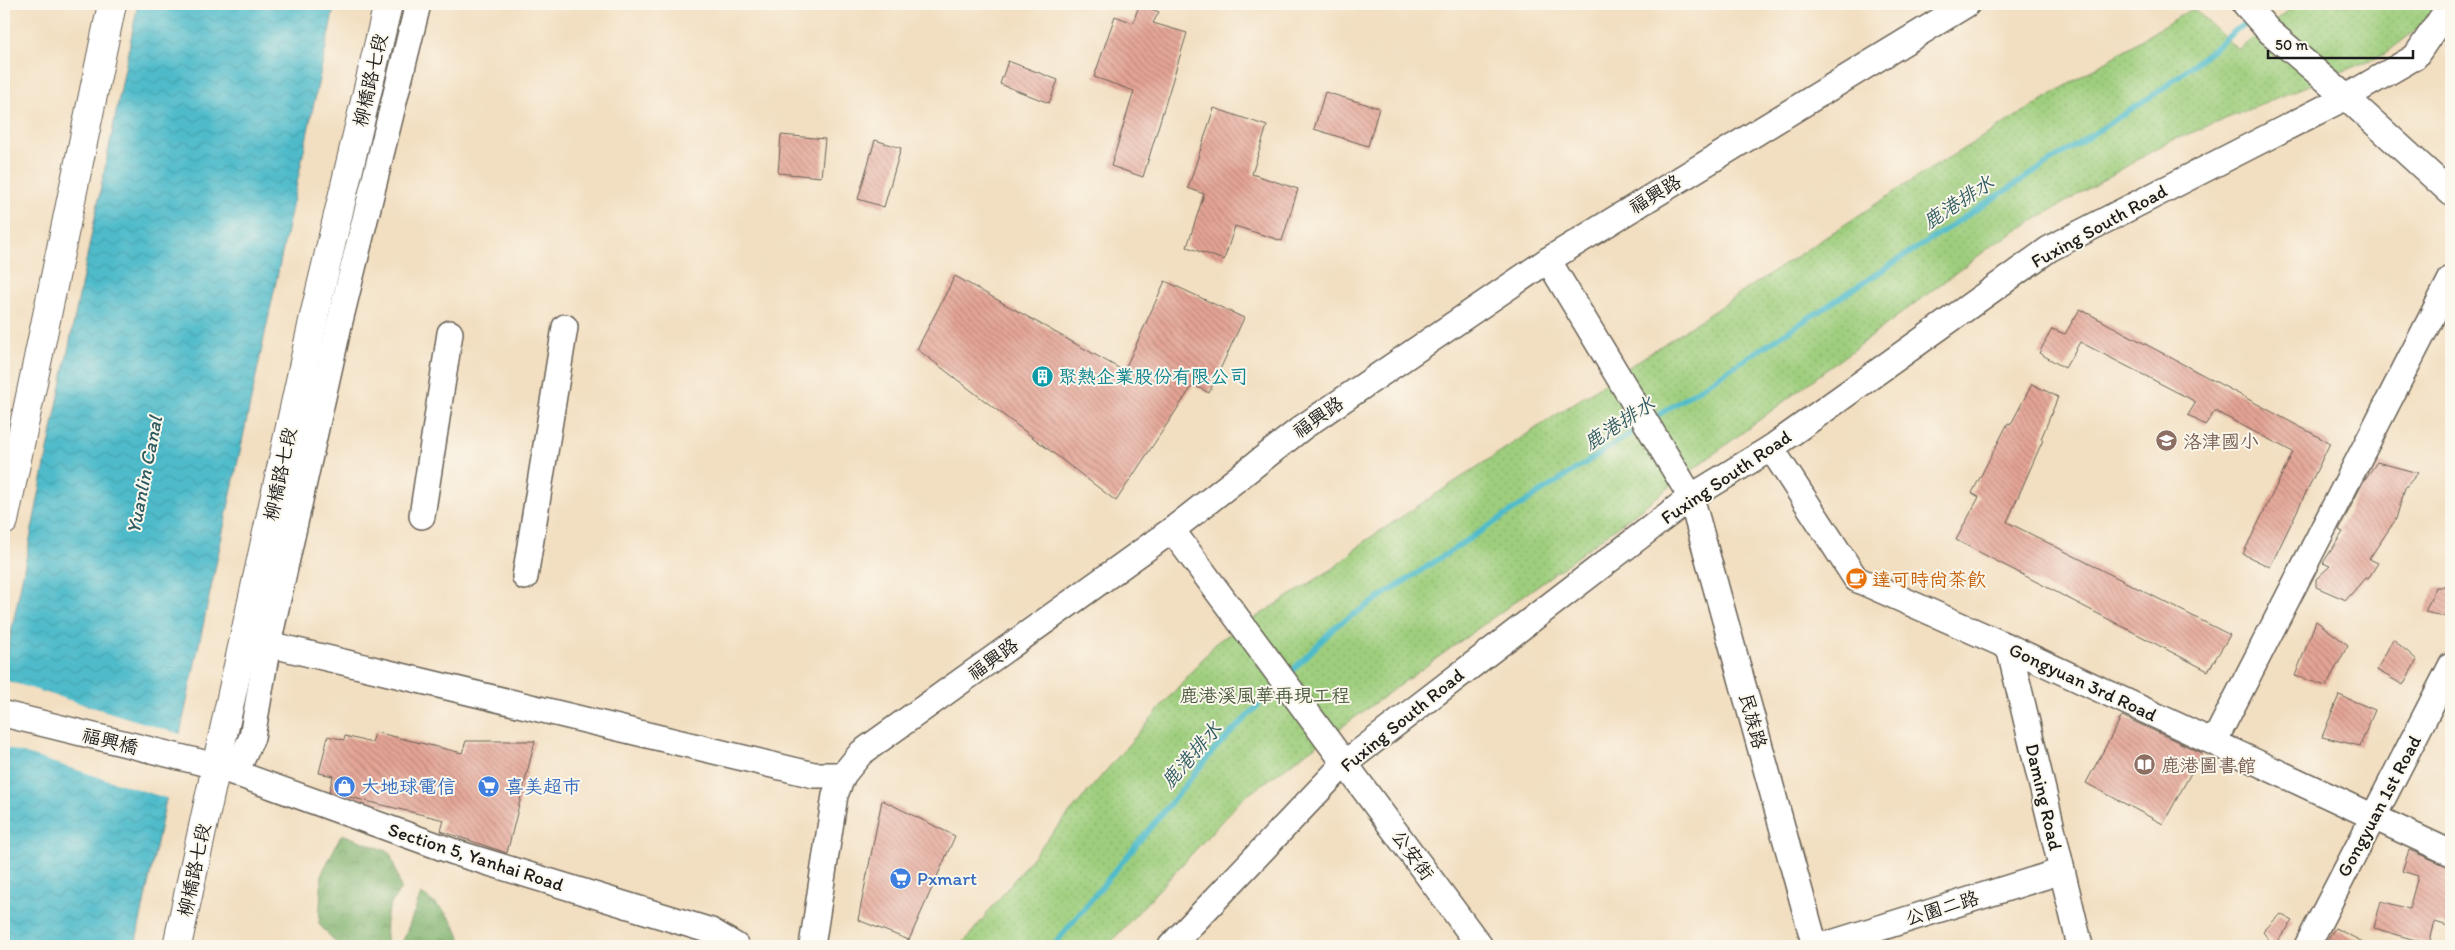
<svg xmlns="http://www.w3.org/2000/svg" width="2455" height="950" font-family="Itim,'LXGW WenKai TC',sans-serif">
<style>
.forest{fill:url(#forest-crowns);stroke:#4d6644}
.park{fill:url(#park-dots);stroke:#5d754c}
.water{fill:url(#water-waves);stroke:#366c73}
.pier{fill:#f2dec0}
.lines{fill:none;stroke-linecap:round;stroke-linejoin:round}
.stream{stroke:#4fbbca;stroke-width:5.5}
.building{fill:url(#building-back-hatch)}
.minor-casing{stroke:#676055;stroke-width:28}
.major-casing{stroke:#676055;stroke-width:30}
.minor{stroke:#fff;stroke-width:25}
.major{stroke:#fff;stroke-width:28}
.labels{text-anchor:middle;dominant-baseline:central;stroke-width:4;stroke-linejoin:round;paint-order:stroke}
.street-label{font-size:19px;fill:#1c1c1c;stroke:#fbf7ec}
.culture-label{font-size:19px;fill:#0d838f;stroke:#fbf7ec;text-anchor:start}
.education-label{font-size:19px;fill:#785e54;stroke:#fbf7ec;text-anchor:start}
.food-label{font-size:19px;fill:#c56008;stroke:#fbf7ec;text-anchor:start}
.park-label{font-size:19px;fill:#4a5a3e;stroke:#fbf7ec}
.shop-label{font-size:19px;fill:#366cbe;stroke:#fbf7ec;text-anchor:start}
.water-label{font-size:20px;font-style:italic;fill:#305c62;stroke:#fbf7ec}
</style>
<defs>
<pattern id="forest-crowns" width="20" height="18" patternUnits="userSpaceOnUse" patternTransform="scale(1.25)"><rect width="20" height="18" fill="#7eb16c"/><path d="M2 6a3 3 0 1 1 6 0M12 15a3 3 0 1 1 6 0" fill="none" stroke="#668f58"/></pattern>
<pattern id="park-dots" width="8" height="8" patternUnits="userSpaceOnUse" patternTransform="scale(1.25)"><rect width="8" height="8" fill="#9ece7d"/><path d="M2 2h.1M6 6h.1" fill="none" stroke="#88b06b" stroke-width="1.8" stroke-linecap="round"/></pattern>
<pattern id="water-waves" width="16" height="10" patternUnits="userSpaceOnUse" patternTransform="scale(1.25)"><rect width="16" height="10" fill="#4fbbca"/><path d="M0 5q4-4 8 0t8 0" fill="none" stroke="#44a0ad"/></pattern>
<pattern id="building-back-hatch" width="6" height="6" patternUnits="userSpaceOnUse" patternTransform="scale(1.25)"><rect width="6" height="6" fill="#e4a495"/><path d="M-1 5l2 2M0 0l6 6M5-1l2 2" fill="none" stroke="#b88579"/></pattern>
</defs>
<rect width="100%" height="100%" fill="#fbf7ec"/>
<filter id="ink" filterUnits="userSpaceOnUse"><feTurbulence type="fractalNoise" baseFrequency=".02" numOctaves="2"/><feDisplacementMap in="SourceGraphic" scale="10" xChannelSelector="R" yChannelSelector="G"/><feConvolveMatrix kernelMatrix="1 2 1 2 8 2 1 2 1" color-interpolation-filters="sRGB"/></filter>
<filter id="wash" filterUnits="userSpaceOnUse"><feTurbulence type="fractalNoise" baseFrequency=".0096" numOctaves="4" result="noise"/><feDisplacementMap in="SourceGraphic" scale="20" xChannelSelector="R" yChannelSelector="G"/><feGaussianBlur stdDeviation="1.12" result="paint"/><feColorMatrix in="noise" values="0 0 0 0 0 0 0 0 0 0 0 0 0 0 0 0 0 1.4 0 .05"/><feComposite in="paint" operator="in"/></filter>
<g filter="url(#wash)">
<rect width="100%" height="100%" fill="#f2dec0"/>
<!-- forest -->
<g class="forest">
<path d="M342,834L390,852L401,889C385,910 384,921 387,946H339L319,924L322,873Z"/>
<path d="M421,894C440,905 460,924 461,946H390L403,941Z"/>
</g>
<!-- park -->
<polygon class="park" points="2297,4 2439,4 2431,18 2385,54 2166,143 1994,244 1563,567 1242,799 1107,946 961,946 1043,844 1217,642 1334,568 1365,541 1914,179 2193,8 2238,50"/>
<!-- water -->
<polygon class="water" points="138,4 335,4 135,946 4,946 4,668"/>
<!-- pier -->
<polygon class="pier" points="4,680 183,735 169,799 4,747"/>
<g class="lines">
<!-- stream -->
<g class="stream">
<polyline points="2259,12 2270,4"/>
<polyline points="1651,420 2161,90 2250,19"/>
<polyline points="1287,676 1336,626 1642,426"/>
<polyline points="1053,946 1215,749 1278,685"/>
</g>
</g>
<g id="blocks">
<!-- building -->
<g class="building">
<polygon points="1139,5 1159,12 1153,23 1187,33 1143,177 1111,166 1134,91 1094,77 1115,16 1133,23"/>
<polygon points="1008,61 1058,80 1049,103 1000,84"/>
<polygon points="1325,92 1379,108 1368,146 1314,129"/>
<polygon points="1214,108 1267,126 1252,174 1298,189 1282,241 1235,226 1224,260 1187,247 1204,194 1188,188"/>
<polygon points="781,135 825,139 821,177 778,173"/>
<polygon points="875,140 901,148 884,207 858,199"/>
<polygon points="955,276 1124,371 1165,281 1244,318 1209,393 1193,385 1116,501 917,349"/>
<polygon points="2080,309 2330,443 2270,567 2243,554 2293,452 2215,411 2205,425 2188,415 2196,402 2080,342 2065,368 2039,353 2052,329 2065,334"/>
<polygon points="2032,384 2058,397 2041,439 2043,440 2007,522 2230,635 2208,671 1956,540 1979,497 1972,493 2008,423 2011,424"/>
<polygon points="2377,462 2418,473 2405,488 2396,519 2369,559 2378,563 2368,579 2365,578 2346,600 2316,587 2316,579 2330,566 2323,563 2343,532 2339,530 2363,482"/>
<polygon points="2436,587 2451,587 2451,618 2425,612"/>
<polygon points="2316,621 2348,645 2326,686 2295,676"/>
<polygon points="2393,639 2417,660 2403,685 2377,670"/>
<polygon points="2339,695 2375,710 2360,746 2322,737"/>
<polygon points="2122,716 2202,753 2163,824 2086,783"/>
<polygon points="375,732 462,753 466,741 535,741 507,853 441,831 444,820 329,792 333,776 319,773 328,736 344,740 345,736 372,743"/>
<polygon points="882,800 955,836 909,940 858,920"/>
<polygon points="2409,850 2450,867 2446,880 2451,881 2451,927 2435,922 2429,944 2374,928 2381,901 2409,909 2418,876 2402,871"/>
<polygon points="2280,914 2293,921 2274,946 2263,932"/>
<polygon points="2335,928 2371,946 2323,946"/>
</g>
</g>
</g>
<g filter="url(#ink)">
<use href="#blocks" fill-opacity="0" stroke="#676055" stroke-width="1"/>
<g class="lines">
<defs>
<g id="minor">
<polyline points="2245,4 2269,31 2346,97 2451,193"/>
<polyline points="1548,260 1691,497 1815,946"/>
<polyline points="1771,448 1856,579 2009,647 2451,853"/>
<polyline points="422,516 450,333"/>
<polyline points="1172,530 1480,946"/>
<polyline points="525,577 565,327"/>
<polyline points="268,644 814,775 843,775"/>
<polyline points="2009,647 2080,946"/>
<polyline points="4,714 216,766 460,854 711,931 736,946"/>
<polyline points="2214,742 2451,279"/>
<polyline points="216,766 242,759 252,737 268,644 339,325 418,4"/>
<polyline points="812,946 835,795 843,775 861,753 1172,530 1303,427 1548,260 1967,4"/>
<polyline points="1171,946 1345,763 1691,497 1771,448 2049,249 2346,97 2415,57 2451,4"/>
<polyline points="1822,946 2062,871"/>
<polyline points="2307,946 2451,666"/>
</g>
<g id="major">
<polyline points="4,521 112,4"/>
<polyline points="177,946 315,312 388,4"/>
</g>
</defs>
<!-- minor casing -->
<use href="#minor" class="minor-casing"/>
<!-- major casing -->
<use href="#major" class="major-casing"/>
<!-- minor -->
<use href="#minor" class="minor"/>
<!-- major -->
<use href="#major" class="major"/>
</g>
</g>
<!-- icons -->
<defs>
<symbol id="building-disc" viewBox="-11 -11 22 22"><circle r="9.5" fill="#0f9aa8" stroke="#fbf7ec"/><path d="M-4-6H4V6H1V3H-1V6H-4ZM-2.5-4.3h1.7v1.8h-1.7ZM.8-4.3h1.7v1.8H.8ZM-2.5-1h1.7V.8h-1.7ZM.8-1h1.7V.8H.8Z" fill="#fff"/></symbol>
<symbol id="school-disc" viewBox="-11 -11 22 22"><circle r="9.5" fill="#8d6e63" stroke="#fbf7ec"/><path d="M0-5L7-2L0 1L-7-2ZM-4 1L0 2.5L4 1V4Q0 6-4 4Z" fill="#fff"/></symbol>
<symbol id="cafe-disc" viewBox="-11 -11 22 22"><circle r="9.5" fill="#e8710a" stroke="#fbf7ec"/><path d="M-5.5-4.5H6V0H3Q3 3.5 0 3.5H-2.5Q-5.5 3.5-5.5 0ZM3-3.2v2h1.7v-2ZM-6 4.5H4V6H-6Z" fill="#fff"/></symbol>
<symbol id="library-disc" viewBox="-11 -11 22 22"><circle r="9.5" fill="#8d6e63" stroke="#fbf7ec"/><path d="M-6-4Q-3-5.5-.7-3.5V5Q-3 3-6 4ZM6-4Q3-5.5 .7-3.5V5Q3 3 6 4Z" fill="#fff"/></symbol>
<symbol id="shop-disc" viewBox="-11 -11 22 22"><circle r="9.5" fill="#3f7fe0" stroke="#fbf7ec"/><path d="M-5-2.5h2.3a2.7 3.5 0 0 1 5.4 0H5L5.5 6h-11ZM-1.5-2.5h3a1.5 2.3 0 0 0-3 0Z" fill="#fff"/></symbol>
<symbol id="supermarket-disc" viewBox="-11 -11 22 22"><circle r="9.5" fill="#3f7fe0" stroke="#fbf7ec"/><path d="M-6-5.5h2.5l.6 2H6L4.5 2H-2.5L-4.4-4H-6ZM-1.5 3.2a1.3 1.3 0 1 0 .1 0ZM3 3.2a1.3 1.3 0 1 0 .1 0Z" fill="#fff"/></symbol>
</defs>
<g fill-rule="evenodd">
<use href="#building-disc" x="1030" y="364" width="25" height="25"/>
<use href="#school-disc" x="2154" y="428" width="25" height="25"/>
<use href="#cafe-disc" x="1844" y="566" width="25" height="25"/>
<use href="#library-disc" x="2132" y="752" width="25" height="25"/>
<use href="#shop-disc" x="332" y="774" width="25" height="25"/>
<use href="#supermarket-disc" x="476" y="774" width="25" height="25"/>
<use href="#supermarket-disc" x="888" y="866" width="25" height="25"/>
</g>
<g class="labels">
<!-- street labels -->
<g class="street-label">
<text transform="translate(370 80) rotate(-77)">柳橋路七段</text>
<text transform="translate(1655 194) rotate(-31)">福興路</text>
<text transform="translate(2099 226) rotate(-29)">Fuxing South Road</text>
<text transform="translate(1318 417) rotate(-35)">福興路</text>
<text transform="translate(280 474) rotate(-78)">柳橋路七段</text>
<text transform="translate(1726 477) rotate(-34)">Fuxing South Road</text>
<text transform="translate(993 659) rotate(-36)">福興路</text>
<text transform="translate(2083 682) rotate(25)">Gongyuan 3rd Road</text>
<text transform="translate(1402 720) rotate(-39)">Fuxing South Road</text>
<text transform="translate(1753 721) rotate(75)">民族路</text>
<text transform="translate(110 741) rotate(14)">福興橋</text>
<text transform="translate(2044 797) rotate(77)">Daming Road</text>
<text transform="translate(2379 806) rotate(-62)">Gongyuan 1st Road</text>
<text transform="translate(1413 855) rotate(54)">公安街</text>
<text transform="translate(476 857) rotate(18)">Section 5, Yanhai Road</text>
<text transform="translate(194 870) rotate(-78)">柳橋路七段</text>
<text transform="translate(1942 908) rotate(-17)">公園二路</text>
</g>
<!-- culture labels -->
<g class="culture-label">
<text x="1058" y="376">聚熱企業股份有限公司</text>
</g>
<!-- education labels -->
<g class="education-label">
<text x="2183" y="441">洛津國小</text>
<text x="2161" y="765">鹿港圖書館</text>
</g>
<!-- food labels -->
<g class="food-label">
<text x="1872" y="579">達可時尚茶飲</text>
</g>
<!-- park labels -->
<g class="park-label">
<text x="1265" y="695">鹿港溪風華再現工程</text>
</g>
<!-- shop labels -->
<g class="shop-label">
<text x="361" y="786">大地球電信</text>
<text x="505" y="786">喜美超市</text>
<text x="917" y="878">Pxmart</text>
</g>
<!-- water labels -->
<g class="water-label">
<text transform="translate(1958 202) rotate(-33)">鹿港排水</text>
<text transform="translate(1619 423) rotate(-33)">鹿港排水</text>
<text transform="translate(144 475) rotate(-79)">Yuanlin Canal</text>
<text transform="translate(1191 755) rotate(-49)">鹿港排水</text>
</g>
</g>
<!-- margin -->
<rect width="2455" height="950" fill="none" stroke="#fbf7ec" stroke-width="20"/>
<!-- scale -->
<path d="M2268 50v8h145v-8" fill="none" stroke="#1c1c1c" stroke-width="2.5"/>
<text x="2275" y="50" font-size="15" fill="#1c1c1c" stroke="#fbf7ec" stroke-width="4" paint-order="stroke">50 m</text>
</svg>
